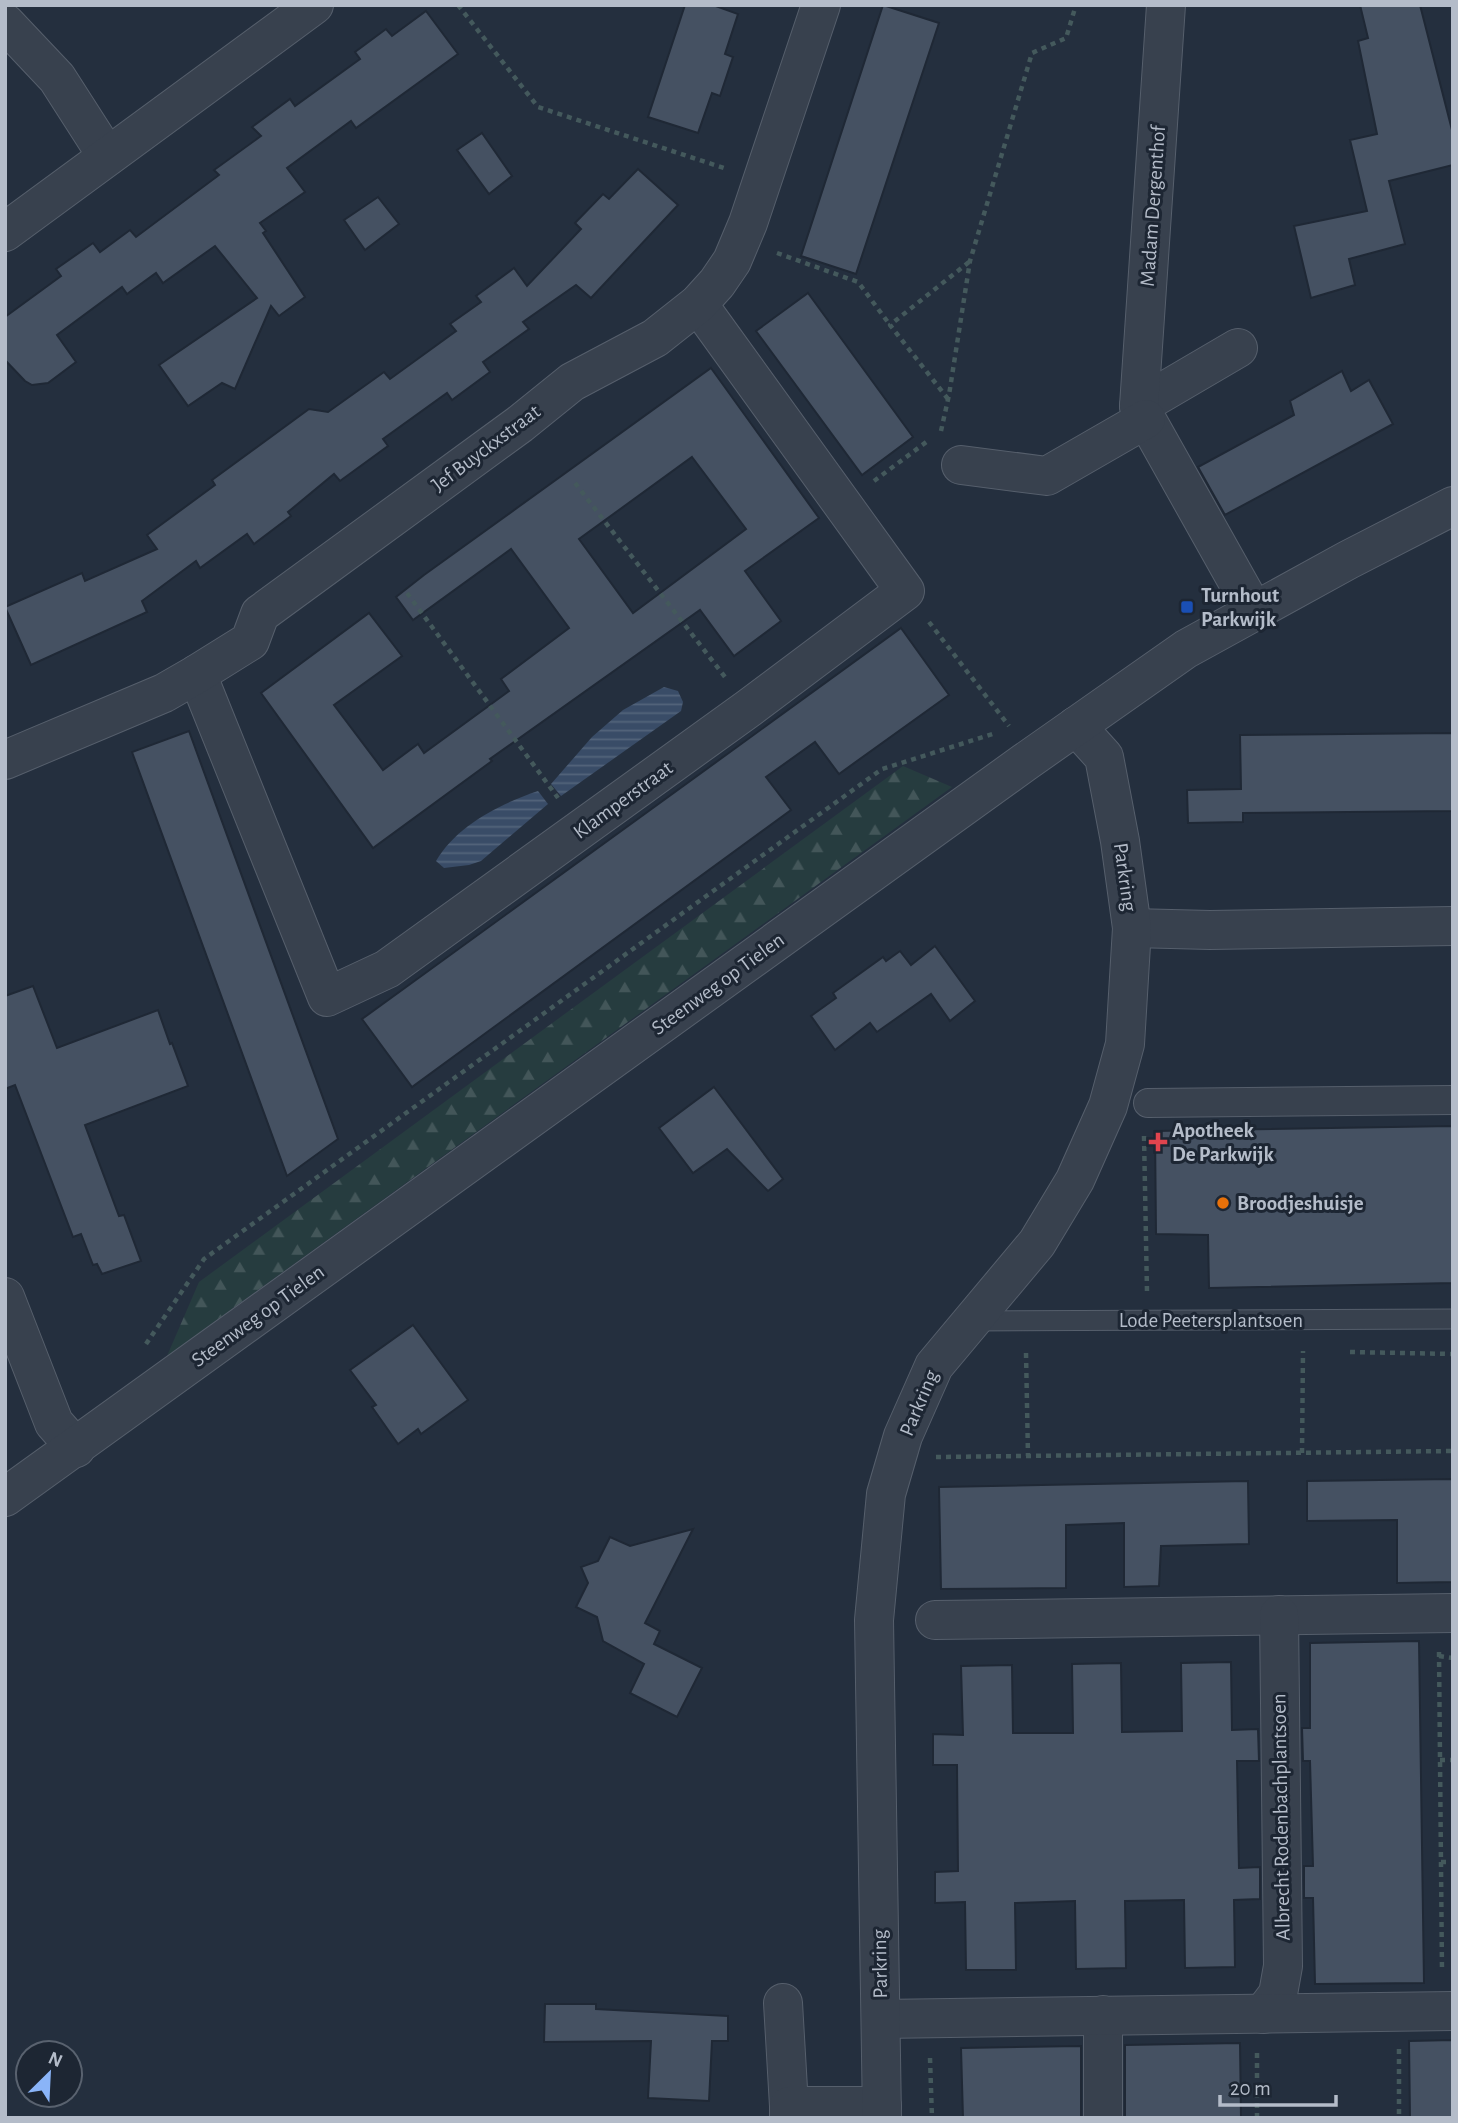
<svg xmlns="http://www.w3.org/2000/svg" width="1458" height="2123" font-family="'Alegreya Sans',sans-serif">
<style>
.forest{fill:url(#forest-firs)}
.water{fill:url(#water-rules)}
.building{fill:#455162;stroke:#1f2835;stroke-width:2;fill-rule:evenodd}
.lines{fill:none;stroke-linecap:round;stroke-linejoin:round}
.service-casing{stroke:#565f6c;stroke-width:21}
.pedestrian-casing{stroke:#565f6c;stroke-width:30}
.minor-casing{stroke:#565f6c;stroke-width:40}
.tertiary-casing{stroke:#565f6c;stroke-width:40}
.path{stroke:#44595c;stroke-width:4.5;stroke-dasharray:5 5;stroke-linecap:butt}
.service{stroke:#38414e;stroke-width:19}
.pedestrian{stroke:#38414e;stroke-width:28}
.minor{stroke:#38414e;stroke-width:38}
.tertiary{stroke:#38414e;stroke-width:38}
.transit-dot{fill:#1a4fb4;stroke:#1d2633;stroke-width:2.5}
.health-dot{fill:#e0444e;stroke:#1d2633;stroke-width:2.5}
.food-dot{fill:#e8710a;stroke:#1d2633;stroke-width:2.5}
.labels{text-anchor:middle;dominant-baseline:central;stroke-width:6;stroke-linejoin:round;paint-order:stroke}
.street-label{font-size:21px;fill:#b4bcc9;stroke:#1d2633}
.poi-label{font-size:21px;font-weight:bold;fill:#b4bcc9;stroke:#1d2633;text-anchor:start}
</style>
<defs>
<pattern id="forest-firs" width="22" height="20" patternUnits="userSpaceOnUse" patternTransform="scale(1.75)"><rect width="22" height="20" fill="#263c3f"/><path d="M5 1l3.5 6h-7zM16 11l3.5 6h-7z" fill="#435659"/></pattern>
<pattern id="water-rules" width="6" height="5" patternUnits="userSpaceOnUse" patternTransform="scale(1.75)"><rect width="6" height="5" fill="#394c67"/><path d="M0 2.5h6" fill="none" stroke="#53647b"/></pattern>
</defs>
<rect width="100%" height="100%" fill="#242f3e"/>
<!-- forest -->
<polygon class="forest" points="903,766 952,787 167,1356 199,1282"/>
<!-- water -->
<g class="water">
<polygon points="664,687 678,691 683,702 681,711 561,796 551,784 592,737 623,710"/>
<path d="M538,791L548,804L481,861L469,865L444,868L436,861C457,825 500,804 538,791Z"/>
</g>
<!-- building -->
<g class="building">
<polygon points="685,5 713,5 738,14 725,54 733,57 720,96 712,93 698,133 648,117"/>
<polygon points="883,5 939,23 856,274 801,256"/>
<polygon points="1360,5 1420,5 1453,134 1453,165 1389,181 1405,244 1349,259 1355,285 1311,298 1294,226 1367,211 1350,140 1377,134 1358,41 1368,38"/>
<polygon points="426,11 458,54 356,128 351,121 287,168 305,192 260,223 266,231 263,233 305,297 279,316 271,306 235,389 222,383 188,406 159,365 257,298 215,246 163,283 156,273 127,294 122,287 57,335 76,362 48,383 32,385 25,381 5,360 5,317 61,276 56,269 93,243 100,252 130,230 136,237 219,175 214,170 261,136 252,127 290,99 295,106 360,59 355,52 386,29 392,36"/>
<polygon points="482,133 512,176 489,194 457,150"/>
<polygon points="638,169 678,205 591,298 576,285 523,322 529,329 483,362 490,372 452,400 447,393 383,439 388,446 340,481 334,474 288,512 291,516 254,544 247,534 200,568 196,561 142,601 147,612 31,665 5,607 82,573 85,581 157,549 147,535 215,485 212,480 309,409 328,412 384,372 390,379 456,331 450,324 481,302 476,296 514,268 527,286 581,229 575,223 603,194 609,199"/>
<polygon points="378,197 399,224 365,250 344,220"/>
<polygon points="808,293 913,437 862,475 756,331"/>
<path d="M711,368L819,518L745,571L781,621L734,656L700,610L490,759L492,761L373,848L261,693L369,613L402,656L334,705L383,770L418,744L424,753L509,691L501,679L569,628L511,549L413,620L396,597L424,575ZM692,457L746,529L633,613L579,539Z"/>
<polygon points="1342,371 1351,391 1369,380 1393,424 1225,515 1198,467 1294,415 1290,401"/>
<polygon points="901,628 949,695 839,774 815,742 766,777 791,810 412,1087 362,1019"/>
<polygon points="189,731 338,1139 287,1176 132,752"/>
<polygon points="1453,733 1453,811 1243,813 1243,822 1188,823 1187,790 1241,789 1240,735"/>
<polygon points="935,946 975,1001 950,1021 931,994 877,1032 870,1023 835,1050 811,1016 836,998 833,993 883,957 886,961 900,951 911,965"/>
<polygon points="33,986 57,1048 158,1010 170,1044 172,1043 188,1086 85,1125 119,1216 124,1215 141,1261 102,1274 97,1264 93,1265 81,1234 73,1237 15,1085 5,1089 5,996"/>
<polygon points="714,1087 783,1179 768,1191 727,1149 693,1173 659,1128"/>
<polygon points="1453,1126 1453,1283 1209,1288 1208,1235 1156,1234 1155,1131"/>
<polygon points="413,1325 468,1400 421,1434 418,1429 398,1444 372,1407 376,1405 350,1370"/>
<polygon points="1453,1479 1453,1582 1397,1583 1397,1520 1307,1521 1307,1481"/>
<polygon points="1248,1481 1249,1544 1161,1546 1159,1586 1124,1587 1124,1523 1066,1525 1066,1588 941,1589 939,1487"/>
<polygon points="693,1529 645,1623 660,1631 654,1644 702,1668 677,1717 630,1693 644,1664 603,1641 597,1617 576,1607 588,1583 581,1567 598,1561 610,1537 630,1546"/>
<polygon points="1419,1641 1424,1983 1315,1984 1313,1898 1304,1898 1304,1866 1313,1866 1310,1761 1303,1761 1302,1728 1310,1728 1310,1643"/>
<polygon points="1231,1662 1232,1730 1258,1729 1259,1761 1237,1761 1239,1868 1260,1867 1260,1899 1234,1900 1235,1967 1185,1968 1184,1900 1125,1901 1126,1968 1076,1969 1075,1901 1015,1903 1016,1970 966,1970 965,1902 935,1903 935,1872 958,1871 957,1765 933,1765 933,1734 963,1735 961,1666 1012,1665 1013,1733 1073,1733 1072,1664 1121,1663 1122,1732 1182,1731 1181,1663"/>
<polygon points="545,2004 596,2004 596,2009 728,2016 728,2041 712,2041 709,2101 648,2098 651,2041 544,2042"/>
<polygon points="1453,2040 1453,2118 1410,2118 1409,2041"/>
<polygon points="1240,2043 1241,2118 1125,2118 1125,2045"/>
<polygon points="1081,2046 1081,2118 963,2118 961,2048"/>
</g>
<g class="lines">
<defs>
<polyline id="service" points="971,1321 1453,1319"/>
<polyline id="pedestrian" points="1148,1103 1453,1100"/>
<g id="minor">
<polyline points="5,23 57,78 107,156"/>
<polyline points="5,232 314,5"/>
<polyline points="1238,348 1139,406 1254,611"/>
<polyline points="1139,406 1166,5"/>
<polyline points="961,465 1047,476 1146,419"/>
<polyline points="197,674 327,997 387,969 749,708 905,591 698,304"/>
<polyline points="5,760 164,693 197,674 250,641 260,614 520,424 572,382 655,338 698,304 717,283 732,261 748,223 821,5"/>
<polyline points="1132,928 1210,930 1453,926"/>
<polyline points="5,1297 54,1423 76,1448"/>
<polyline points="935,1620 1453,1613"/>
<polyline points="783,2003 789,2106"/>
<polyline points="1263,2014 1278,1994 1283,1966 1279,1615"/>
<polyline points="1103,2015 1103,2118"/>
<polyline points="881,2019 1453,2011"/>
<polyline points="789,2118 789,2106 882,2106"/>
<polyline points="882,2118 874,1620 886,1494 903,1436 934,1366 1037,1243 1075,1180 1108,1106 1125,1044 1132,928 1120,841 1104,757 1076,726"/>
</g>
<polyline id="tertiary" points="5,1497 1025,762 1186,649 1348,560 1453,506"/>
</defs>
<!-- service casing -->
<use href="#service" class="service-casing"/>
<!-- pedestrian casing -->
<use href="#pedestrian" class="pedestrian-casing"/>
<!-- minor casing -->
<use href="#minor" class="minor-casing"/>
<!-- tertiary casing -->
<use href="#tertiary" class="tertiary-casing"/>
<!-- path -->
<g class="path">
<polyline points="458,5 538,107 727,169"/>
<polyline points="777,253 858,282 890,325"/>
<polyline points="948,399 890,325 969,262"/>
<polyline points="941,431 949,395 970,261 1032,53 1066,38 1076,5"/>
<polyline points="874,481 929,440"/>
<polyline points="575,483 725,677"/>
<polyline points="407,593 558,798"/>
<polyline points="929,622 1009,726"/>
<polyline points="1144,1136 1147,1292"/>
<polyline points="146,1344 204,1259 882,769 996,733"/>
<polyline points="1350,1352 1453,1354"/>
<polyline points="1026,1353 1028,1456"/>
<polyline points="1302,1453 1303,1351"/>
<polyline points="936,1457 1453,1451"/>
<polyline points="1439,1652 1442,1972"/>
<polyline points="1439,1656 1453,1658"/>
<polyline points="1440,1760 1453,1760"/>
<polyline points="1441,1862 1453,1862"/>
<polyline points="1399,2049 1399,2118"/>
<polyline points="1257,2053 1257,2118"/>
<polyline points="930,2058 932,2118"/>
</g>
<!-- service -->
<use href="#service" class="service"/>
<!-- pedestrian -->
<use href="#pedestrian" class="pedestrian"/>
<!-- minor -->
<use href="#minor" class="minor"/>
<!-- tertiary -->
<use href="#tertiary" class="tertiary"/>
</g>
<!-- markers -->
<rect class="transit-dot" x="1180" y="600" width="14" height="14" rx="3.5"/>
<path class="health-dot" d="M1154.5 1131.5h7v7h7v7h-7v7h-7v-7h-7v-7h7z"/>
<circle class="food-dot" cx="1223" cy="1203" r="7"/>
<g class="labels">
<!-- street labels -->
<g class="street-label">
<text transform="translate(1153 206) rotate(-86)">Madam Dergenthof</text>
<text transform="translate(486 448) rotate(-37)">Jef Buyckxstraat</text>
<text transform="translate(623 800) rotate(-36)">Klamperstraat</text>
<text transform="translate(1125 877) rotate(82)">Parkring</text>
<text transform="translate(718 984) rotate(-36)">Steenweg op Tielen</text>
<text transform="translate(258 1316) rotate(-36)">Steenweg op Tielen</text>
<text x="1211" y="1320">Lode Peetersplantsoen</text>
<text transform="translate(919 1403) rotate(-67)">Parkring</text>
<text transform="translate(1281 1817) rotate(-91)">Albrecht Rodenbachplantsoen</text>
<text transform="translate(880 1964) rotate(-91)">Parkring</text>
</g>
<!-- poi labels -->
<g class="poi-label">
<text x="1201" y="595">Turnhout<tspan x="1201" dy="24">Parkwijk</tspan></text>
<text x="1172" y="1130">Apotheek<tspan x="1172" dy="24">De Parkwijk</tspan></text>
<text x="1237" y="1203">Broodjeshuisje</text>
</g>
</g>
<!-- border -->
<rect width="1458" height="2123" fill="none" stroke="#b4bcc9" stroke-width="14"/>
<!-- north arrow -->
<g transform="translate(49 2074) rotate(24)"><circle r="33" fill="#1d2633" stroke="#59626f" stroke-width="2"/>
<path d="M0-5L12 26L0 18L-12 26Z" fill="#8ab4f8"/>
<text y="-10" font-size="19" font-weight="bold" text-anchor="middle" fill="#b4bcc9">N</text>
</g>
<!-- scale -->
<path d="M1220 2095v10h116v-10" fill="none" stroke="#b4bcc9" stroke-width="3.5"/>
<text x="1230" y="2095" font-size="21" fill="#b4bcc9" stroke="#1d2633" stroke-width="5" paint-order="stroke">20 m</text>
</svg>
